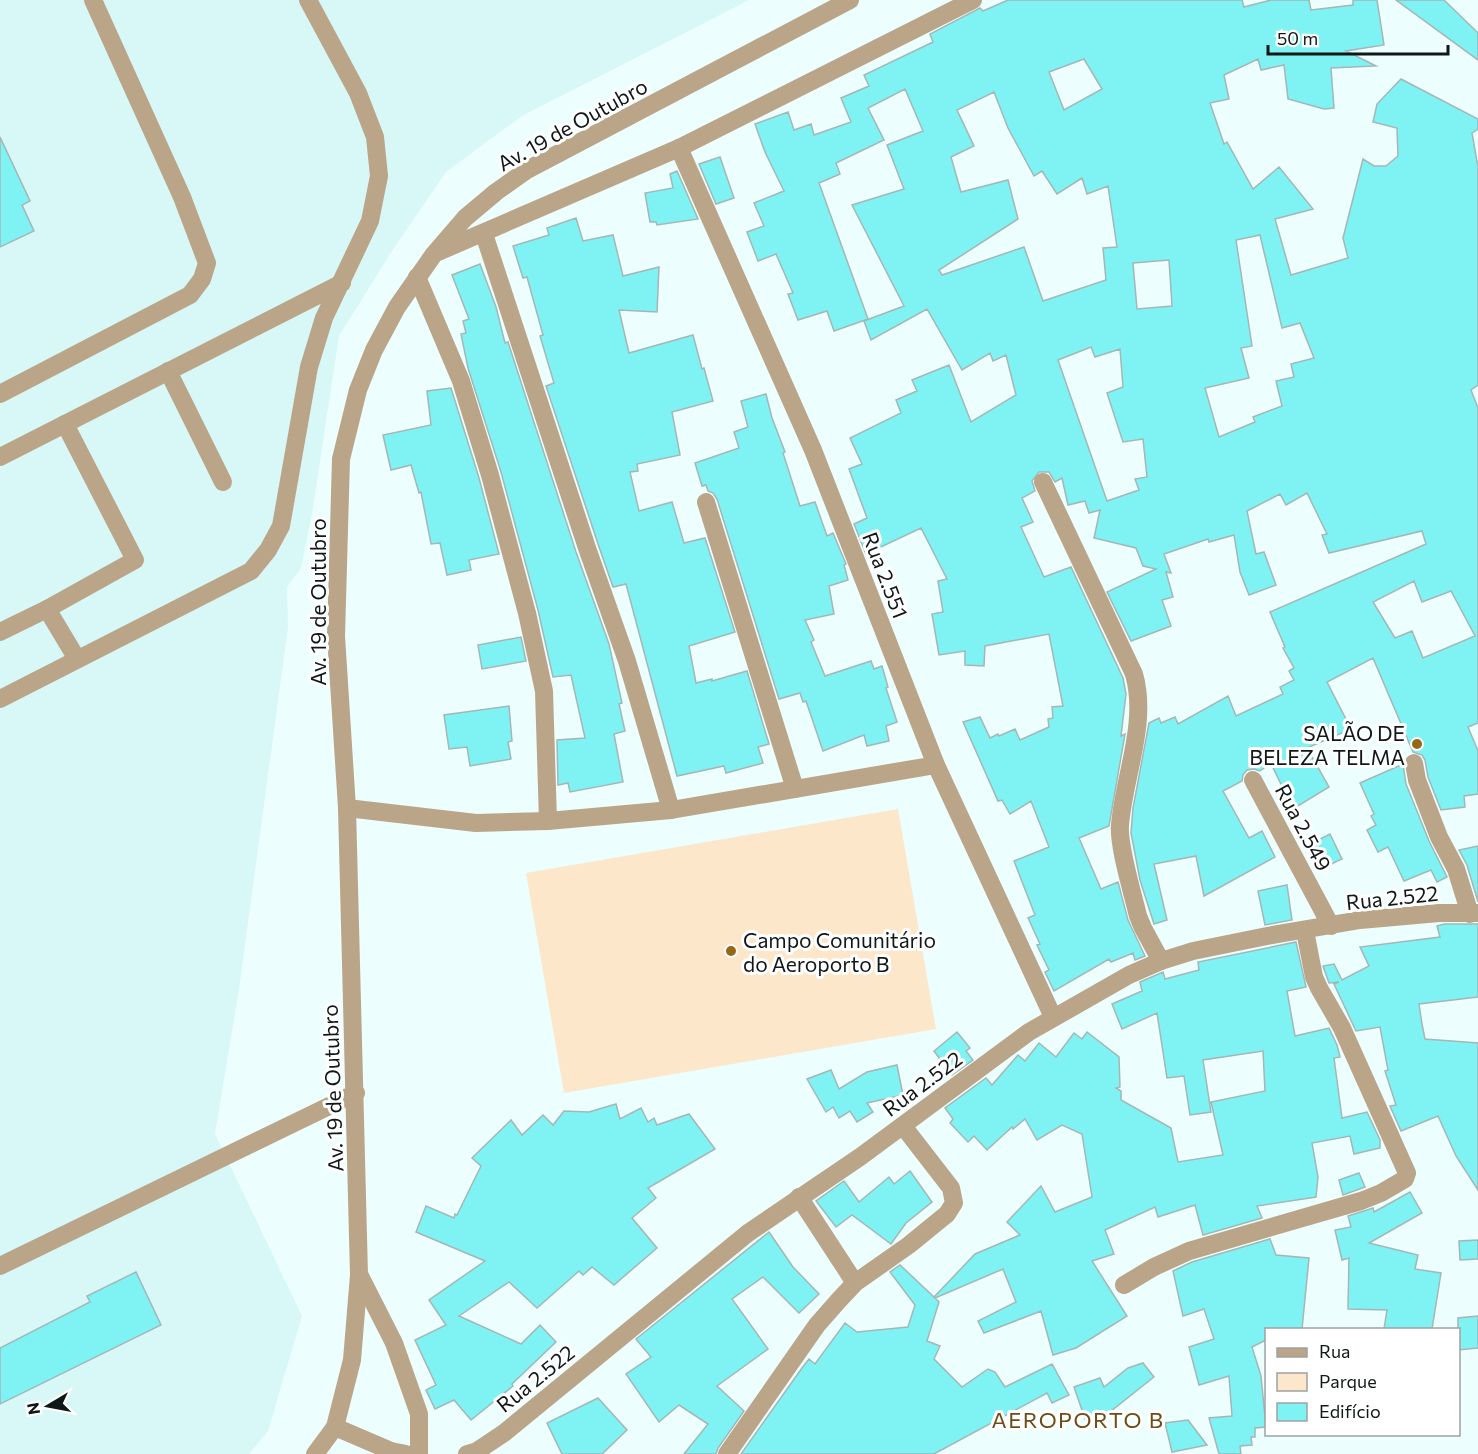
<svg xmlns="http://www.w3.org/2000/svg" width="1478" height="1454" font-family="Commissioner,sans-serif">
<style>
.built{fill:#d8f7f7}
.green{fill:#fde7ca}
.building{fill:#7ff3f4;stroke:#a3b7b7;stroke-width:1.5;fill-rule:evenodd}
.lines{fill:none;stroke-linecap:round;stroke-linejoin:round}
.minor{stroke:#baa588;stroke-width:18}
.poi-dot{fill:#956816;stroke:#fff;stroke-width:2}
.labels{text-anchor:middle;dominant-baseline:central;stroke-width:6;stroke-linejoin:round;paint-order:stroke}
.street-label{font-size:21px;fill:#101717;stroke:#fff}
.poi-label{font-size:21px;fill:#101717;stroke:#fff;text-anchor:end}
.neighbourhood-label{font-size:22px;letter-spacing:1.5px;fill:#6c4c17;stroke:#fff}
</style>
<rect width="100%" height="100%" fill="#edfefe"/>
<!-- built -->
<polygon class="built" points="0,0 749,0 522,116 446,172 392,251 339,336 312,514 301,568 287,587 288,627 239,989 215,1134 302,1316 268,1431 249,1454 0,1454"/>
<!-- green -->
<polygon class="green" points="898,809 936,1029 564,1093 526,873"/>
<!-- building -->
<g class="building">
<path d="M1008,0H1242L1244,7L1271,0H1309L1311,10L1353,5V0H1377L1384,45L1346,51L1376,66L1331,68L1334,108L1324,109L1288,99L1284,65L1261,70L1258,59L1224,75L1229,99L1210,103L1224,144L1227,142L1253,189L1279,167L1313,209L1275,219L1291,275L1348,258L1343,238L1363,159L1374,166H1386L1398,156L1397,128L1373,122L1377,104L1401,79L1478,119V129L1472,133L1478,167V385L1471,390L1478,408V723L1468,727L1478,751V794L1464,796L1465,807L1441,810L1428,777L1425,760L1422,755L1413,752L1373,658L1327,682L1351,729L1307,748L1329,787L1293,809L1264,749L1261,750L1264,768L1260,771L1254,769L1247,770L1243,775L1242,781L1223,791L1249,838L1262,831L1275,857L1204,896L1196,856L1154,864L1167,920L1154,924L1140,880L1131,833L1133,808L1149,723L1159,718L1161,723L1175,717L1178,724L1228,696L1236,716L1283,694L1280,687L1294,680L1289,671L1294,668L1283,648L1285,647L1270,612L1426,544L1422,531L1329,553L1322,535L1327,534L1307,493L1286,505L1280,494L1247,511L1256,554L1264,552L1276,585L1249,595L1240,572L1234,535L1209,542L1208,539L1164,554L1171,573L1166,572L1173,597L1162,600L1171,626L1131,641L1107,592L1156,569L1143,566L1136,548L1094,538L1100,510L1089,513L1085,501L1068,505L1062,478L1055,482L1049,472H1039L1032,481L1035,491L1022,498L1033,522L1021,527L1044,577L1071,567L1123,678L1126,694L1121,736L1125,734L1109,826L1079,838L1101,889L1118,882L1128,920L1145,956L1135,960L1133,953L1111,962L1109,959L1054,991L1045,972L1049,970L1037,945L1040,944L1028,918L1035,915L1014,861L1049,847L1031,801L1010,814L1002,800L998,801L963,722L980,717L990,738L998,734L999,736L1015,729L1020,740L1049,727L1048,719L1053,718L1052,707L1063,706L1049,634L985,646L984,666L965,665V651L939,655L932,614L943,612L938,581L947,579L921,528L866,554L854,524L867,518L849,469L862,464L850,438L901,413L896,400L917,391L912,380L949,365L971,422L1016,395L1006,355L993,361L990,353L962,370L927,309L871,340L864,321L904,306L852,205L904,189L887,145L923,131L905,89L868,108L884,140L836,163L840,174L819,183L868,319L834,331L827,311L798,320L788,294L793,293L776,254L758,261L747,232L764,226L754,203L784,191L765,152L755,124L788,112L794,130L811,124L814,135L851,122L841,98L869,86L864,75L933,42L930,34L980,8L983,11ZM1084,59L1102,89L1064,110L1049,72ZM994,92L1008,128L1034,176L1042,171L1057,194L1082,178L1087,194L1108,186L1117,247L1103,248L1106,280L1043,301L1024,247L942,275L939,270L1018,219L1008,180L961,192L951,157L974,146L957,110ZM1260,235L1282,328L1300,323L1314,358L1291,364L1294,377L1276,381L1282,406L1253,417L1255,422L1219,437L1205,388L1249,378L1241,348L1252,346L1236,240ZM1169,260L1172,306L1137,309L1133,263ZM1091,347L1095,357L1120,349L1123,387L1107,393L1123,442L1143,439L1147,477L1135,479L1139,490L1107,501L1058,360ZM1414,581L1422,602L1451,591L1475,636L1423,658L1412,631L1395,638L1373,602Z"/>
<polygon points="1396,0 1444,0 1478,33 1478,60"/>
<polygon points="0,137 30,201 22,205 34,231 0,247"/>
<polygon points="720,157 734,198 716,204 699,164"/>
<polygon points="677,171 698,219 657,225 656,222 650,222 645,193 673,188 670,174"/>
<polygon points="576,218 583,241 613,235 623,276 659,267 657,312 619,310 629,353 693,335 702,369 704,368 713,401 672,412 680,455 637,464 638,471 630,472 639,511 672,502 684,543 705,538 735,632 689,646 696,683 712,679 712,681 747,671 769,744 758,747 763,763 726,773 724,766 677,776 626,584 613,587 598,544 546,386 554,383 540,336 543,335 527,277 523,278 513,246 549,235 547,228"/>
<polygon points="480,264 496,307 505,343 508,342 576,552 609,644 622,703 619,704 625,731 614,734 623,782 570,792 568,783 558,785 557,740 585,738 571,675 553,677 538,610 501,472 468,368 461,334 466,333 463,321 469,319 452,275"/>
<polygon points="451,388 479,478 499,554 469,560 471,570 447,575 440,543 431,544 421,492 419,493 411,465 391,470 383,435 431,425 427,391"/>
<polygon points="766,394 772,418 785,452 783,453 800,506 815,502 827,536 833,533 846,564 844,565 848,580 829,586 834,614 805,620 814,640 811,642 825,676 871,661 874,669 882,666 888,687 886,688 897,722 886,726 889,741 867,746 864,735 823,751 806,701 803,702 800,693 779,699 717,499 713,493 708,491 706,485 702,486 695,463 739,448 734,432 748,427 741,401"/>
<polygon points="521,637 526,661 482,669 478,645"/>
<polygon points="509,706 512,741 508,742 511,759 470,766 467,747 449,749 444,715"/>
<polygon points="1403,764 1406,784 1429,841 1447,877 1437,882 1431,870 1404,881 1388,847 1378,852 1367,830 1376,825 1371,816 1374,814 1360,783"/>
<polygon points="1330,834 1342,859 1325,867 1314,842"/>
<polygon points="1478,846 1478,902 1467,865 1459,850"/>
<polygon points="1287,885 1292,920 1265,925 1258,891"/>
<polygon points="1444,924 1478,924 1478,997 1419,1004 1422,1024 1425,1039 1478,1043 1478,1190 1456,1156 1438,1116 1401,1131 1390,1106 1396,1105 1385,1071 1388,1070 1380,1027 1356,1031 1334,984 1339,982 1329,983 1323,966 1334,964 1342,980 1369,966 1360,947 1440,937 1437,926"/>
<polygon points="1296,942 1306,987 1287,991 1295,1036 1329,1028 1337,1045 1340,1057 1334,1058 1342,1118 1367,1112 1380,1140 1380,1148 1354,1154 1350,1136 1312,1143 1318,1177 1316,1197 1257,1206 1262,1218 1203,1235 1195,1205 1158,1217 1155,1207 1105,1230 1114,1254 1092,1261 1127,1316 1076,1348 1053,1355 1041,1311 984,1333 978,1321 1016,1302 1003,1269 935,1298 939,1302 927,1341 940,1346 934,1359 962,1387 988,1369 995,1372 1005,1387 1052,1364 1069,1395 1052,1403 1047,1393 934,1454 741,1454 802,1368 809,1359 815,1364 845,1323 857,1332 908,1327 915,1305 890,1272 900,1265 934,1297 975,1254 1020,1235 1007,1222 1041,1186 1055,1212 1092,1197 1082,1134 1062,1125 1037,1140 1025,1119 1013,1129 1012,1127 987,1150 974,1136 968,1142 950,1123 953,1119 945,1108 986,1078 992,1085 1018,1055 1025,1061 1039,1043 1056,1057 1074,1033 1082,1039 1087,1032 1119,1057 1120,1087 1116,1088 1121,1091 1121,1100 1171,1128 1178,1162 1223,1155 1211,1102 1265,1091 1263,1051 1203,1060 1211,1112 1190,1115 1184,1076 1167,1078 1157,1013 1122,1029 1112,1004 1142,991 1140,982 1163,972 1165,979 1199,970 1198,962"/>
<polygon points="957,1032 970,1048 966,1051 973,1060 952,1075 934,1051"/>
<polygon points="897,1065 903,1095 867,1103 873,1112 857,1122 850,1111 839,1118 833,1107 826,1112 807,1079 831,1070 839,1089 867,1072"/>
<polygon points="616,1104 620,1119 641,1108 648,1122 654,1118 657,1125 689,1114 715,1149 648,1188 656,1198 632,1218 657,1248 614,1285 592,1267 583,1275 579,1271 537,1308 509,1282 459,1316 521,1344 540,1325 556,1342 512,1384 513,1386 471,1420 454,1400 435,1409 426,1390 436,1385 415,1340 446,1325 429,1300 485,1261 416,1232 426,1206 454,1218 455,1214 457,1215 481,1166 472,1158 511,1120 522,1135 543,1115 553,1125 564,1111 589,1112"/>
<polygon points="910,1171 932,1202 906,1223 891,1244 852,1215 836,1227 816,1201 844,1181 859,1202 889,1177 894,1184"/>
<polygon points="1359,1173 1365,1187 1343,1195 1339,1180"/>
<polygon points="1410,1192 1422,1213 1369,1243 1418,1255 1415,1269 1441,1273 1432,1329 1384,1329 1387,1310 1348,1309 1349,1258 1342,1260 1335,1230 1351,1227 1348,1216 1373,1208 1374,1212"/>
<polygon points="769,1232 793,1267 819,1294 799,1313 763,1277 732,1299 768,1349 717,1386 744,1411 718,1448 716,1454 684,1454 708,1424 679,1405 659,1422 626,1374 651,1357 636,1339"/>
<polygon points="1270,1239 1276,1255 1309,1258 1302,1329 1266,1329 1266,1340 1252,1347 1261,1376 1266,1427 1255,1428 1255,1437 1251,1437 1252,1445 1240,1446 1241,1454 1219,1454 1209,1418 1232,1416 1229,1376 1199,1385 1189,1347 1214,1339 1204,1309 1183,1316 1173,1271 1192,1262"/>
<polygon points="1478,1240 1478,1259 1460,1260 1459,1241"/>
<polygon points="136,1272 161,1325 0,1404 0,1348 90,1302 87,1296"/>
<polygon points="1478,1316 1478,1348 1458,1350 1458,1318"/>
<polygon points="1143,1363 1154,1377 1111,1411 1085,1419 1074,1387 1100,1378 1104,1387 1128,1368"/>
<polygon points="598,1398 627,1430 602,1454 562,1454 547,1423"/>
<polygon points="1188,1420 1207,1445 1172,1452 1165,1423"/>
</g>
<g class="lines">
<!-- minor -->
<g class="minor">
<polyline points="679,148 813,450 936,765 1053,1017"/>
<polyline points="484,234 587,548 627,661 671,810"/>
<polyline points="438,252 679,148 973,0"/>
<polyline points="417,277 461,381 490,475 527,613 544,691 548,821"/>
<polyline points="168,371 223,482"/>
<polyline points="0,394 190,295 202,279 207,263 182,197 93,0"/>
<polyline points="0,457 342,283"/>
<path d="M1043,482L1134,674C1148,723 1124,776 1120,825C1118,846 1133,894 1138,916L1143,928L1161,961"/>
<polyline points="706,502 795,789"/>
<polyline points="47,609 135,560 65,424"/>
<polyline points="0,632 47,609 77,659"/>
<polyline points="0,699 251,571 268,550 281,526 309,367 324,318 370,221 379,176 375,137 358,93 308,0"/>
<polyline points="1414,763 1417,780 1439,837 1456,869 1470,914"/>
<polyline points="1253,780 1331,926"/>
<polyline points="347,808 476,823 548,821 671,810 936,765"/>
<polyline points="799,1197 855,1283"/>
<polyline points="0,1266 356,1093"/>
<polyline points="360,1276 394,1343 419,1414 419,1454"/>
<polyline points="1124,1285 1154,1267 1189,1251 1361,1201 1381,1193 1405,1179 1407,1173 1342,1028 1319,988 1314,977 1305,931"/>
<polyline points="335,1427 391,1451 406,1454"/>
<polyline points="315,1454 335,1427 352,1360 359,1275 347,808 336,636 341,459 358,390 374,350 397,307 434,254 465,218 496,192 527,170 850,0"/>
<polyline points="467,1454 477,1451 504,1433 748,1233 860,1157 1029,1032 1129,975 1161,961 1193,951 1267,936 1360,920 1439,913 1478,913"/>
<polyline points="727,1454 817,1325 839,1300 855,1283 909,1245 947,1214 954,1203 951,1188 903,1126"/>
</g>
</g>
<!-- markers -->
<g class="poi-dot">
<circle cx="1417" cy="744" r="6"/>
<circle cx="731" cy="951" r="6"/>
</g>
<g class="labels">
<!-- street labels -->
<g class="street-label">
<text transform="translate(572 124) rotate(-29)">Av. 19 de Outubro</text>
<text transform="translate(886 575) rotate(69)">Rua 2.551</text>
<text transform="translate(317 602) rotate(-90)">Av. 19 de Outubro</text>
<text transform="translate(1304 827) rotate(62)">Rua 2.549</text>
<text transform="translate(1392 897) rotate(-6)">Rua 2.522</text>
<text transform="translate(922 1083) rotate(-37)">Rua 2.522</text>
<text transform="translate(332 1088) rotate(-92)">Av. 19 de Outubro</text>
<text transform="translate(535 1378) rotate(-39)">Rua 2.522</text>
</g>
<!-- poi labels -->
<g class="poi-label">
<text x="1405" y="732">SALÃO DE<tspan x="1405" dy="24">BELEZA TELMA</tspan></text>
<text x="743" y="939" text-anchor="start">Campo Comunitário<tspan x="743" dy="24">do Aeroporto B</tspan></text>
</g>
<!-- neighbourhood labels -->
<g class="neighbourhood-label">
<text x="1078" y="1419">AEROPORTO B</text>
</g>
</g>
<!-- legend -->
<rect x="1265" y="1328" width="195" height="108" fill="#ffffff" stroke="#9fa2a2" stroke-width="1.5"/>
<rect x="1277" y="1348" width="30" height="9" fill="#baa588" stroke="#9fa2a2" stroke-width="1.5"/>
<text x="1319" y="1358" font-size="18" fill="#101717">Rua</text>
<rect x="1277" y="1373" width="30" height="18" fill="#fde7ca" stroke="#9fa2a2" stroke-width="1.5"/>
<text x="1319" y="1388" font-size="18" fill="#101717">Parque</text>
<rect x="1277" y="1403" width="30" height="18" fill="#7ff3f4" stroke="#9fa2a2" stroke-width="1.5"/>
<text x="1319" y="1418" font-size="18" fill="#101717">Edifício</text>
<!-- north arrow -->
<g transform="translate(48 1406) rotate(260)" stroke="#ffffff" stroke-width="4.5" paint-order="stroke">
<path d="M0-4.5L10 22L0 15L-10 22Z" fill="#101717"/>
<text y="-9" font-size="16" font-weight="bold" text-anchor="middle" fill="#101717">N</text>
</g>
<!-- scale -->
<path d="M1268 45v9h180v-9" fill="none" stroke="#101717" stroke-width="3"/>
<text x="1277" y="45" font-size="18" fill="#101717" stroke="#ffffff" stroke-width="4.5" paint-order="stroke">50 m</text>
</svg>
